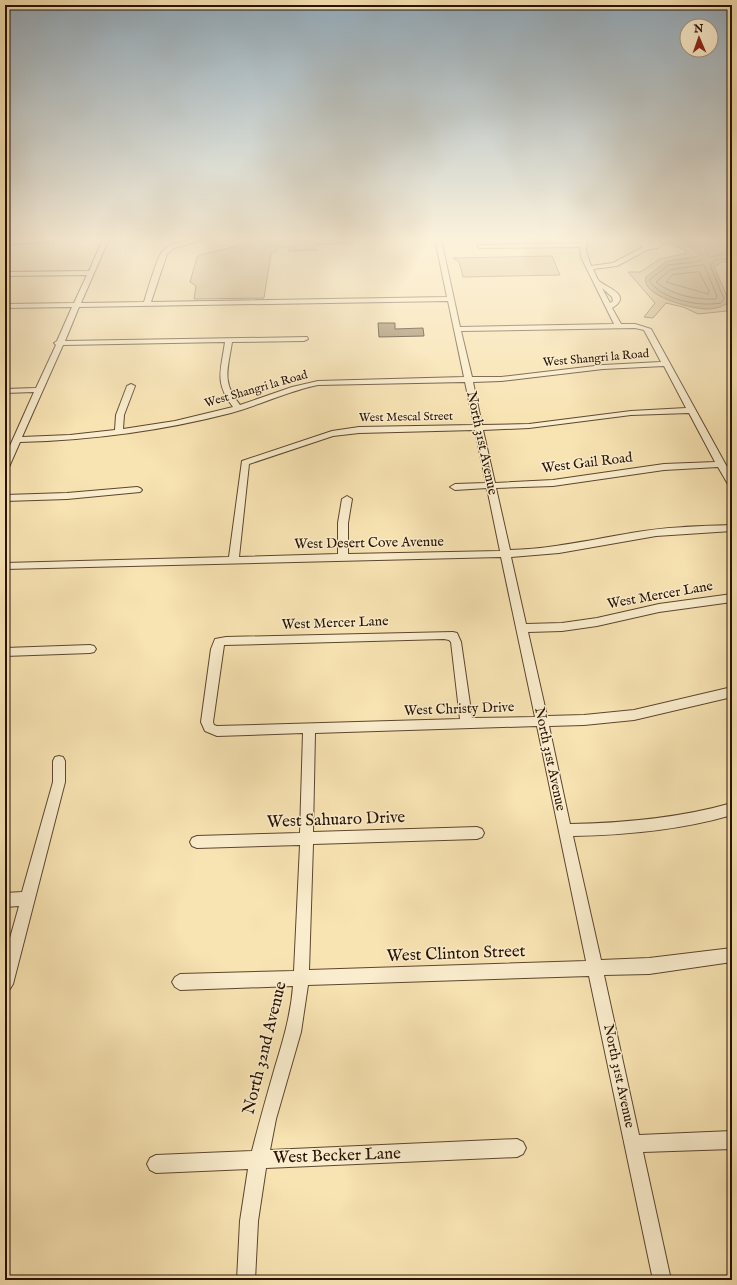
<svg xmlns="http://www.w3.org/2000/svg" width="737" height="1285" font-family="'IM FELL English',serif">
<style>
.green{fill:#d5bf94;stroke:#7e684c}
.water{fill:#b19c76;stroke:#7a6548}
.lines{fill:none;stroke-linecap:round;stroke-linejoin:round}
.shore{stroke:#6c573c;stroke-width:1}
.building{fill:#947f5e;stroke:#281203}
.minor-casing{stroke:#5c462f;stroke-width:2}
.minor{fill:#faedcd;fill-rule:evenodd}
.labels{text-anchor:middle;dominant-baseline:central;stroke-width:3;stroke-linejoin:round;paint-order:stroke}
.far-street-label{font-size:12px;fill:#281203;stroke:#faedcd}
.street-label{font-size:14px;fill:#281203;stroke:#faedcd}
.near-street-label{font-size:17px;fill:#281203;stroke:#faedcd}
</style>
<rect width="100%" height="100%" fill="#f8e3b2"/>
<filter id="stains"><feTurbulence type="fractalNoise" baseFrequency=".005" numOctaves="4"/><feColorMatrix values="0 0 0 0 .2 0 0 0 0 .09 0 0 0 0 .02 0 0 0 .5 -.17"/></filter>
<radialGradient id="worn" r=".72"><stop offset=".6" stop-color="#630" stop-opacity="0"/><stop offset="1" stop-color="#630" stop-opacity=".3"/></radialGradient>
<!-- green -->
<g class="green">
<polygon points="266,239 353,239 354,243 316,245 313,248 317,250 288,251 289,247 277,247 277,251 271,253 264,298 194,299 196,286 190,282 197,257 200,255"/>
<polygon points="679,239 732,239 732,275 730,278 732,281 732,313 727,311 698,314 683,307 666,303 653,318 644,317 655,303 628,272 640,272 660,259 687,253 684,249 671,245 665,245 664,243 673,243"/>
<polygon points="552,256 560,275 463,277 459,262 453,258"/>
</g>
<!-- water -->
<path class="water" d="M685,239H732V262H722L714,267L728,298L729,301L728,303L732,306V307L726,304C720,308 712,309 705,309C691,308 640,296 646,277L667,261L699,256L687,244Z"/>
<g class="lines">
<!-- shore -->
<g class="shore">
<path d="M690,239L702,254V259L696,262L668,265L649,280C661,300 700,307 721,303L724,299L710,265L716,260L732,258"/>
<polyline points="695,239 705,248 709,257 732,253"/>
<path d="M704,265L717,296L716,299C695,300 672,295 656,282L670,270Z"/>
<polygon points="699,272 709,291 708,294 666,282 672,275"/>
</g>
</g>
<!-- building -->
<polygon class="building" points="378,323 395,323 395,329 423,328 424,336 379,337"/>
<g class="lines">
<defs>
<g id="minor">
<polygon points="31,239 55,239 52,241 5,245 5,241"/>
<path d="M103,239H109L81,303L144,302C147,293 157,257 162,252C171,241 193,239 206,239L174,248L167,254L151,302L447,297L435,239H441L460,327L614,324L581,257L580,247L480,248L478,247V245L581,243V239H587L586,251L591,266L613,263L643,247L641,246L640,243C647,238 657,238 663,244L658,248L649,249L617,266L593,269C595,273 597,279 599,281C605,287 634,295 612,308L621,324H635L651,329L732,476V487L729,486L718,467L664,470L553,486L496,488L510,550C551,549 590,540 631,533C664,527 698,526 732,525V531L656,536L559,553L511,557L526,624L562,623L597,618L659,604L732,594V602L659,612L597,626L562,631L528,632L547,716L584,715L634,710L732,687V697L634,720L584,725L549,726L570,824C625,823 679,818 732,803V815C680,830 627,835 573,836L601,960L649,958L732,948V962L649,974L604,975L639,1135L732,1131V1149L643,1152L671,1280H653L589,976L308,985L301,1032L276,1119L270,1150L517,1139L523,1142L526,1148L523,1154L517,1157L266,1168L258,1221L255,1280H237L240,1221L248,1169L156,1173L150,1170L147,1164L150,1158L156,1155L252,1151C259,1123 267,1095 275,1067C283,1041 291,1014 293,986L180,990L175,987L172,982L175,977L180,974L294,971L300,845L197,848L192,846L190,842L192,838L197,836L300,833L303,733L217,736L205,731L201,722L211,649L215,639L226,637L453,632L457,633L461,642L472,718L535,717L501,557L5,569V563L229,557L242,461L332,431L359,427L474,425L465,382L318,385C288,391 260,405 231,413C162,431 91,440 20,442L9,467L5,470V457L34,392L5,393V389L36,388L56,345L54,343L57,341L72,307L5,308V304L74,303L87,275L5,276V272L89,271ZM650,243L656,244H646ZM602,288L612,297L613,301L610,303ZM448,301L464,377L318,381L292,387L240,405C221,382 228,369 232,342L304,341L308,339L307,337L65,341L79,307ZM635,328L644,330L661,362L603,365L501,377H472L461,331ZM225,342C221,371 214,382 233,407L175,421L123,429L124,415L135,386L131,384L127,386L116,415L115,430L70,435L22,437L63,345ZM664,366L686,408L631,411L529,424L482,425L473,382L501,381L603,369ZM689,413L715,462L664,464L553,480L495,483L483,430L529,428L631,415ZM475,430L486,483L455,484L450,487L455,490L487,488L500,551L348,554V523L352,499L347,496L342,499L338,523V554L239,557L249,464L333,436L359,433ZM444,639L449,640L451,642L460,719L217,726L214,725L213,722L224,645ZM537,726L586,961L309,970L313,844L477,839L482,837L484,833L482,829L477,827L313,832L315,733Z"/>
<polygon points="137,487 140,488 142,490 140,492 67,499 5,501 5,495 67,493"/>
<polygon points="90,645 94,646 96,649 94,652 90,653 5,656 5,648"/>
<polygon points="59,756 63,757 65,761 65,782 13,984 10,989 5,992 5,956 19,906 5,907 5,893 22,892 53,782 53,761 55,757"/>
</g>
</defs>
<!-- minor casing -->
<use href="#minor" class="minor-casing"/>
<!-- minor -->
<use href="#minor" class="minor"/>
</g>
<!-- sky -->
<linearGradient id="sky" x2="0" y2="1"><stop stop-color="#92aaba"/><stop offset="0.57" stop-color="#fcf2dc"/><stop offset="1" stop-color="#fcf2dc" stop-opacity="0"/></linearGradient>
<rect width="737" height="419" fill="url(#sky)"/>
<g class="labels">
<!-- far-street labels -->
<g class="far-street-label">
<text transform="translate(596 358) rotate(-5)">West Shangri la Road</text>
<text transform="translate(256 389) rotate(-16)">West Shangri la Road</text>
<text transform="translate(406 417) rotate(-1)">West Mescal Street</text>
</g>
<!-- street labels -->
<g class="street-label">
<text transform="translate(482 443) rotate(78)">North 31st Avenue</text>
<text transform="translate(587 463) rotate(-7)">West Gail Road</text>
<text transform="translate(369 543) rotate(-1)">West Desert Cove Avenue</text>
<text transform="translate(660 595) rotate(-10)">West Mercer Lane</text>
<text transform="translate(335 623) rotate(-2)">West Mercer Lane</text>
<text transform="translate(459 709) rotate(-2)">West Christy Drive</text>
<text transform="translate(550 759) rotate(78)">North 31st Avenue</text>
<text transform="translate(619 1076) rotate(78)">North 31st Avenue</text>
</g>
<!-- near-street labels -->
<g class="near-street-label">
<text transform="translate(336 820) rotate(-2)">West Sahuaro Drive</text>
<text transform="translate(456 954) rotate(-2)">West Clinton Street</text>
<text transform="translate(265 1048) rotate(-76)">North 32nd Avenue</text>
<text transform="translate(337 1156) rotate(-2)">West Becker Lane</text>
</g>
</g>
<!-- margin -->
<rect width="737" height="1285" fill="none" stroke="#f8e3b2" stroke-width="20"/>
<rect x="6" y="6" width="725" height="1273" fill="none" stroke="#281203" stroke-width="2"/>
<rect x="10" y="10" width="717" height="1265" fill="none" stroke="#281203"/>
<!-- north arrow -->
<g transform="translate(699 38) rotate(358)"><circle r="19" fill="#faedcd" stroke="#a6957c"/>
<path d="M0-3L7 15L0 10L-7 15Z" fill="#8f2418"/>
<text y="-6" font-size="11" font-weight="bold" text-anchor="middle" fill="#281203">N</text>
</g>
<rect width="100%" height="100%" filter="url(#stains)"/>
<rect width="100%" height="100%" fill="url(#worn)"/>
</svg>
